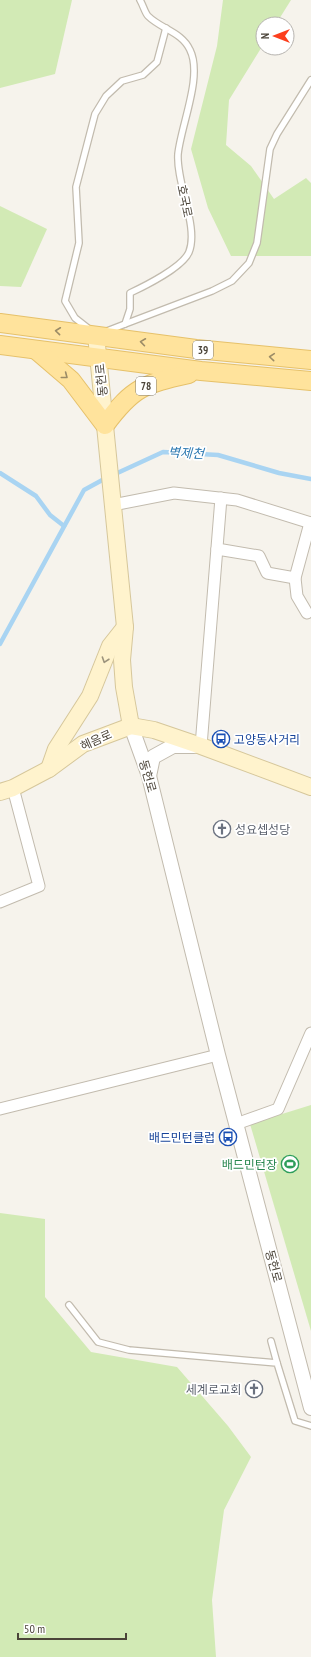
<svg xmlns="http://www.w3.org/2000/svg" width="311" height="1657" font-family="'PT Sans Narrow','Noto Sans KR',sans-serif">
<style>
.green{fill:#d2eab5}
.lines{fill:none;stroke-linecap:round;stroke-linejoin:round}
.stream{stroke:#a9d4f2;stroke-width:4.5}
.service-casing{stroke:#c2bbae;stroke-width:8}
.minor-casing{stroke:#c2bbae;stroke-width:13}
.tertiary-casing{stroke:#c2bbae;stroke-width:16}
.secondary-casing{stroke:#d6c79b;stroke-width:18}
.primary-casing{stroke:#e6c16a;stroke-width:20}
.service{stroke:#fff;stroke-width:5.5}
.minor{stroke:#fff;stroke-width:11}
.tertiary{stroke:#fff;stroke-width:14}
.secondary{stroke:#fff3cd;stroke-width:16}
.primary{stroke:#ffe39c;stroke-width:18}
.oneway{stroke:#9c8c66}
.oneway2{stroke:#9c937c}
.labels{text-anchor:middle;dominant-baseline:central;stroke-width:3.5;stroke-linejoin:round;paint-order:stroke}
.shield{fill:#fff;stroke:#817c74;stroke-width:1}
.shield-label{font-size:11px;font-weight:bold;fill:#4b4439}
.street-label{font-size:12px;fill:#4b4439;stroke:#fff}
.transit-label{font-size:12px;fill:#164399;stroke:#fff;text-anchor:start}
.worship-label{font-size:12px;fill:#5b616d;stroke:#fff;text-anchor:start}
.leisure-label{font-size:12px;fill:#27864d;stroke:#fff;text-anchor:end}
.water-label{font-size:13px;font-style:italic;fill:#2e7ab2;stroke:#fff}
</style>
<rect width="100%" height="100%" fill="#f6f3ec"/>
<!-- green -->
<g class="green">
<polygon points="0,0 72,0 55,74 0,88"/>
<polygon points="223,0 291,0 276,24 263,24 263,45 229,100 226,145 251,166 274,199 306,178 311,183 311,256 231,256 208,208 191,149 217,46"/>
<polygon points="0,206 47,229 21,287 0,286"/>
<polygon points="311,1105 311,1331 250,1124"/>
<polygon points="0,1213 45,1219 45,1297 91,1352 177,1367 228,1426 251,1457 224,1510 212,1600 216,1657 0,1657"/>
</g>
<g class="lines">
<!-- stream -->
<g class="stream">
<polyline points="0,473 36,496 50,515 64,526"/>
<polyline points="113,475 163,452 218,455 279,473 311,479"/>
<polyline points="0,644 84,490 106,478"/>
</g>
<defs>
<g id="service">
<polyline points="125,324 212,291 232,281 249,263 257,243 270,149 277,134 311,80"/>
<polyline points="89,329 75,318 65,301 79,243 76,187 95,114 106,96 122,81 143,75 157,62 166,28"/>
<path d="M107,331L125,324L130,309V293C145,286 183,267 189,252C199,227 176,183 178,154C181,125 203,76 190,50C182,32 161,29 148,16C145,13 143,5 140,0"/>
<polyline points="69,1305 98,1342 129,1350 277,1363 295,1421 311,1426"/>
<polyline points="271,1341 277,1363"/>
</g>
<g id="minor">
<polyline points="113,505 174,493 237,500 311,523"/>
<polyline points="217,549 259,556 267,573 295,578"/>
<polyline points="307,613 297,596 295,578 310,523"/>
<polyline points="201,746 221,498"/>
<polyline points="0,902 39,886 13,788"/>
<polyline points="0,1109 218,1055"/>
<polyline points="236,1124 278,1109 311,1033"/>
</g>
<g id="tertiary">
<polyline points="131,726 149,776 218,1055 311,1408"/>
<polyline points="149,776 153,757 173,746 194,746"/>
</g>
<g id="secondary">
<polyline points="96,335 125,627 122,660 124,687 131,726"/>
<polyline points="49,769 56,749 90,696 110,646 125,627"/>
<polyline points="0,792 13,788 49,769 83,744 131,726 154,730 201,746 311,787"/>
</g>
<g id="primary">
<polyline points="0,323 196,349 311,360"/>
<polyline points="0,345 201,371 311,381"/>
<path d="M36,350L71,380L105,425C133,387 144,384 189,374"/>
</g>
</defs>
<!-- service casing -->
<use href="#service" class="service-casing"/>
<!-- minor casing -->
<use href="#minor" class="minor-casing"/>
<!-- tertiary casing -->
<use href="#tertiary" class="tertiary-casing"/>
<!-- secondary casing -->
<use href="#secondary" class="secondary-casing"/>
<!-- primary casing -->
<use href="#primary" class="primary-casing"/>
<!-- service -->
<use href="#service" class="service"/>
<!-- minor -->
<use href="#minor" class="minor"/>
<!-- tertiary -->
<use href="#tertiary" class="tertiary"/>
<!-- secondary -->
<use href="#secondary" class="secondary"/>
<!-- primary -->
<use href="#primary" class="primary"/>
</g>
<!-- one-way arrows -->
<defs><path id="oneway-chevron" d="M-2-3.5L2.5 0L-2 3.5" fill="none" stroke-width="1.6" stroke-linecap="round" stroke-linejoin="round"/></defs>
<g class="oneway">
<use href="#oneway-chevron" transform="translate(58 331) rotate(-174)"/>
<use href="#oneway-chevron" transform="translate(143 342) rotate(-172)"/>
<use href="#oneway-chevron" transform="translate(272 357) rotate(-175)"/>
<use href="#oneway-chevron" transform="translate(65 376) rotate(38)"/>
</g>
<use class="oneway2" href="#oneway-chevron" transform="translate(105 660) rotate(109)"/>
<!-- icons -->
<defs>
<symbol id="bus-ring" viewBox="-11 -11 22 22"><circle r="9.5" fill="#fff" stroke="#1a4fb4" stroke-width="1.5"/><path d="M-5-6H5V4H4V6H2V4H-2V6H-4V4H-5ZM-3.5-4V0h7V-4ZM-3.5 1.2v1.5H-2V1.2ZM2 1.2v1.5H3.5V1.2Z" fill="#1a4fb4"/></symbol>
<symbol id="church-ring" viewBox="-11 -11 22 22"><circle r="9.5" fill="#fff" stroke="#6b7280" stroke-width="1.5"/><path d="M-1.2-6h2.4v3.5h3.3v2.4h-3.3V6h-2.4V-.1h-3.3v-2.4h3.3Z" fill="#6b7280"/></symbol>
<symbol id="stadium-ring" viewBox="-11 -11 22 22"><circle r="9.5" fill="#fff" stroke="#2e9e5b" stroke-width="1.5"/><path d="M0-5a6.5 5 0 1 0 0 10a6.5 5 0 1 0 0-10ZM-3.5-1.8h7v3.6h-7Z" fill="#2e9e5b"/></symbol>
</defs>
<g fill-rule="evenodd">
<use href="#bus-ring" x="211" y="729" width="20" height="20"/>
<use href="#church-ring" x="212" y="819" width="20" height="20"/>
<use href="#bus-ring" x="218" y="1127" width="20" height="20"/>
<use href="#stadium-ring" x="280" y="1154" width="20" height="20"/>
<use href="#church-ring" x="244" y="1379" width="20" height="20"/>
</g>
<g class="labels">
<!-- shield labels -->
<g class="shield">
<rect x="193" y="341" width="20" height="18" rx="3"/>
<rect x="136" y="377" width="20" height="18" rx="3"/>
</g>
<g class="shield-label">
<text x="203" y="350">39</text>
<text x="146" y="386">78</text>
</g>
<!-- street labels -->
<g class="street-label">
<text transform="translate(185 201) rotate(78)">호국로</text>
<text transform="translate(101 380) rotate(-96)">동헌로</text>
<text transform="translate(96 740) rotate(-24)">혜음로</text>
<text transform="translate(148 776) rotate(74)">동헌로</text>
<text transform="translate(274 1266) rotate(75)">동헌로</text>
</g>
<!-- transit labels -->
<g class="transit-label">
<text x="234" y="739">고양동사거리</text>
<text x="215" y="1137" text-anchor="end">배드민턴클럽</text>
</g>
<!-- worship labels -->
<g class="worship-label">
<text x="235" y="829">성요셉성당</text>
<text x="241" y="1389" text-anchor="end">세계로교회</text>
</g>
<!-- leisure labels -->
<g class="leisure-label">
<text x="277" y="1164">배드민턴장</text>
</g>
<!-- water labels -->
<g class="water-label">
<text transform="translate(186 453) rotate(3)">벽제천</text>
</g>
</g>
<!-- north arrow -->
<g transform="translate(275 36) rotate(270)"><circle r="19" fill="#ffffff" stroke="#b7b4b0"/>
<path d="M0-3L7 15L0 10L-7 15Z" fill="#fc3f1d"/>
<text y="-6" font-size="11" font-weight="bold" text-anchor="middle" fill="#4b4439">N</text>
</g>
<!-- scale -->
<path d="M18 1633v6h108v-6" fill="none" stroke="#4b4439" stroke-width="2"/>
<text x="24" y="1633" font-size="12" fill="#4b4439" stroke="#ffffff" stroke-width="3" paint-order="stroke">50 m</text>
</svg>
